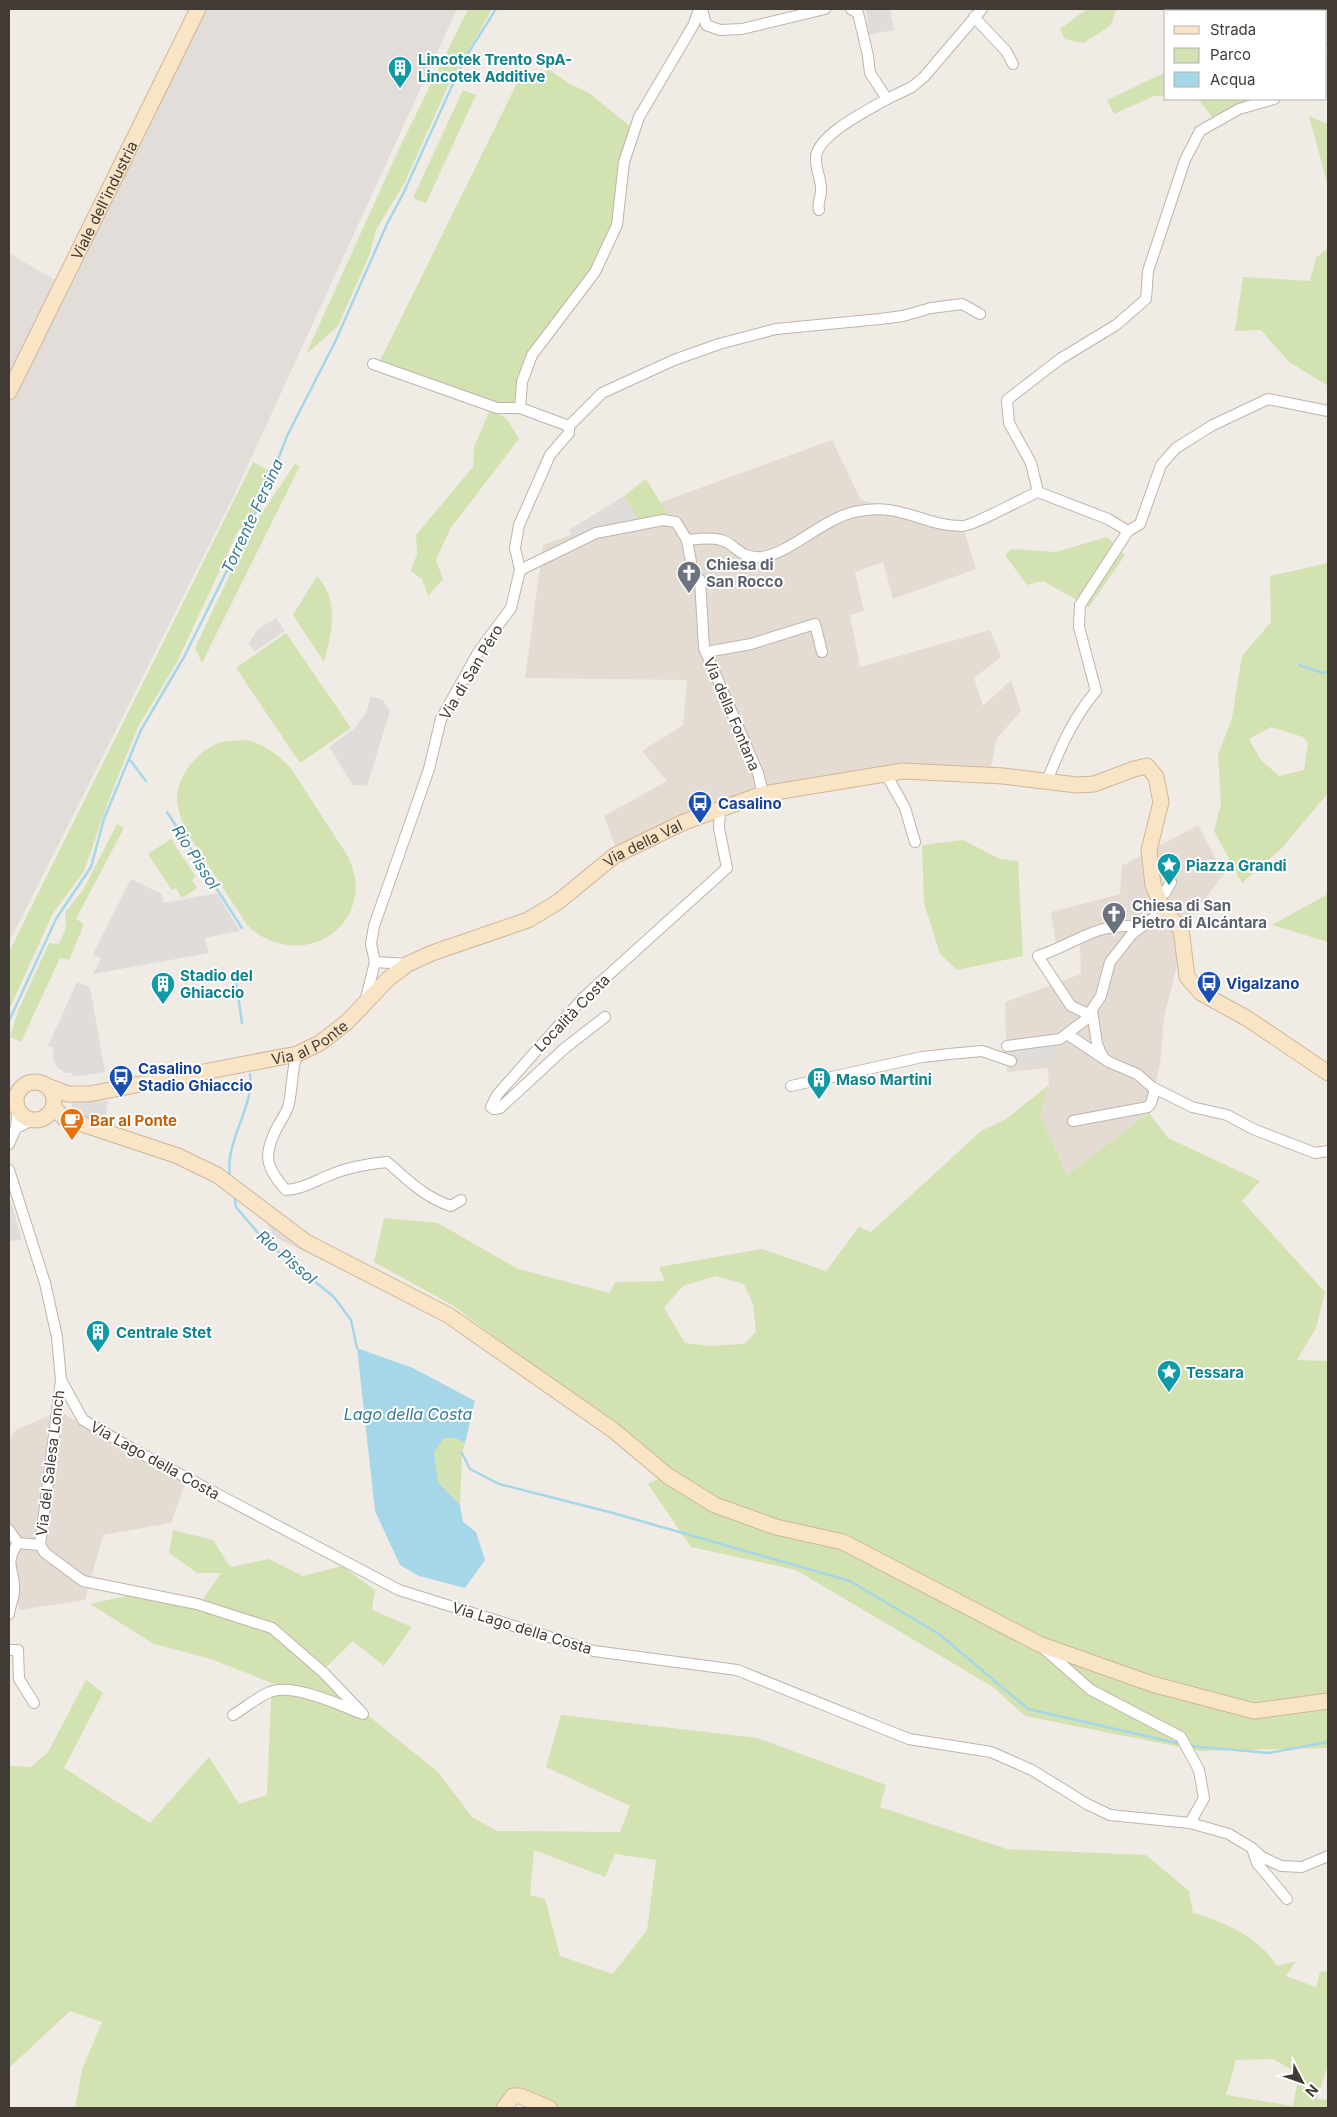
<svg xmlns="http://www.w3.org/2000/svg" width="1337" height="2117" font-family="Inter,sans-serif">
<style>
.residential{fill:#e4dcd3}
.industrial{fill:#e3ddda}
.green{fill:#d3e2b1;fill-rule:evenodd}
.parking{fill:#dfdcda}
.water{fill:#a5d7e9}
.lines{fill:none;stroke-linecap:round;stroke-linejoin:round}
.stream{stroke:#a5d7e9;stroke-width:2.5}
.street-casing{stroke:#beb4ab;stroke-width:12}
.secondary-casing{stroke:#cdb798;stroke-width:17}
.street{stroke:#fff;stroke-width:10}
.secondary{stroke:#f9e5c6;stroke-width:15}
.labels{text-anchor:middle;dominant-baseline:central;stroke-width:4;stroke-linejoin:round;paint-order:stroke}
.culture-label{font-size:15px;font-weight:bold;fill:#0d838f;stroke:#fff;text-anchor:start}
.street-label{font-size:15px;fill:#423b35;stroke:#fff}
.worship-label{font-size:15px;font-weight:bold;fill:#5b616d;stroke:#fff;text-anchor:start}
.transit-label{font-size:15px;font-weight:bold;fill:#164399;stroke:#fff;text-anchor:start}
.food-label{font-size:15px;font-weight:bold;fill:#c56008;stroke:#fff;text-anchor:start}
.water-label{font-size:16px;font-style:italic;fill:#347b95;stroke:#fff}
</style>
<rect width="100%" height="100%" fill="#f1ebe5"/>
<!-- residential -->
<g class="residential">
<polygon points="832,440 861,500 964,530 976,569 893,599 883,562 855,572 864,611 850,615 860,667 990,630 1001,657 974,678 983,706 1011,680 1021,711 997,738 990,772 817,780 616,848 604,816 667,781 642,751 683,725 687,680 525,678 543,545"/>
<polygon points="1198,825 1224,874 1187,923 1164,1018 1160,1064 1149,1113 1067,1175 1040,1115 1049,1085 1048,1068 1007,1072 1005,1002 1081,974 1080,945 1056,944 1051,912 1120,894 1122,866"/>
<polygon points="59,1411 186,1481 171,1523 103,1535 85,1600 20,1610 9,1580 9,1438 16,1430"/>
</g>
<!-- industrial -->
<polygon class="industrial" points="207,9 457,9 237,489 9,943 9,253 67,287"/>
<!-- green -->
<g class="green">
<polygon points="468,9 492,9 448,86 405,182 376,230 369,256 338,326 306,354 399,149"/>
<polygon points="1087,9 1117,9 1110,26 1083,43 1065,39 1060,29"/>
<polygon points="550,70 568,83 589,93 631,127 615,224 593,271 540,342 519,407 498,407 379,363 517,83 525,77"/>
<polygon points="1166,72 1166,96 1154,96 1114,114 1107,100"/>
<polygon points="463,90 476,95 426,203 413,198"/>
<polygon points="1198,99 1248,99 1212,117"/>
<polygon points="1309,116 1328,124 1328,186"/>
<polygon points="1328,248 1328,386 1288,361 1261,330 1235,331 1243,277 1310,281 1316,258"/>
<polygon points="490,410 506,418 519,439 450,529 436,560 443,579 428,596 422,579 411,571 417,554 416,535 473,467 474,447"/>
<polygon points="253,462 270,471 249,526 239,529 177,662 138,727 111,794 84,871 52,915 9,1010 9,952"/>
<polygon points="295,464 300,466 202,663 195,648 252,528"/>
<polygon points="646,479 669,516 641,524 624,496"/>
<polygon points="1107,537 1125,555 1089,607 1043,581 1027,585 1005,555 1012,549 1056,552"/>
<path d="M1328,563V793L1282,848L1242,883L1214,831L1221,804L1218,755L1232,718L1242,656L1271,622L1270,576ZM1271,727L1303,737L1308,743L1304,770L1279,776L1260,759L1249,739Z"/>
<path d="M317,576C340,601 332,632 324,662L293,615Z"/>
<polygon points="286,633 351,728 300,763 236,668"/>
<path d="M246,740C264,744 277,754 290,767L349,858C352,867 356,878 356,888C352,945 287,964 247,925L186,831C182,821 178,811 177,801C176,776 199,748 222,742C229,740 238,741 246,740Z"/>
<polygon points="117,824 124,828 76,919 84,924 69,960 60,958 21,1042 10,1037 18,1011 49,943 59,944 66,928 65,912 83,890"/>
<polygon points="171,839 196,877 192,880 197,888 182,898 176,888 172,890 148,854"/>
<polygon points="963,840 1000,859 1018,861 1023,956 957,970 940,954 924,903 922,845"/>
<polygon points="1328,894 1328,942 1272,925"/>
<path d="M1049,1085L1040,1115L1067,1175L1149,1113L1168,1138L1260,1181L1242,1201L1325,1292L1316,1328L1297,1360L1327,1361L1328,1374V1748L1200,1751L1025,1716L993,1687L796,1570L691,1547L648,1484L674,1471L452,1305L374,1262L384,1218L438,1223L518,1269L610,1293L615,1282L665,1281L659,1267L762,1249L826,1271L859,1227L871,1232L981,1131L1006,1119ZM715,1276L744,1284L753,1304L756,1332L744,1344L710,1346L685,1343L664,1308L683,1286Z"/>
<polygon points="444,1438 455,1438 465,1443 462,1453 460,1505 438,1482 434,1452"/>
<path d="M173,1530L213,1540L230,1567L269,1559L303,1576L342,1566L375,1590L372,1610L412,1627L384,1666L353,1641L318,1675L438,1772L472,1817L497,1831L620,1832L630,1806L546,1767L561,1715L757,1738L886,1785L880,1807L1007,1849L1146,1855L1189,1891L1193,1913C1225,1922 1259,1937 1277,1966L1296,1961L1286,1976L1316,1987L1320,1972L1328,1971V2064L1317,2099L1328,2100V2108H561L550,2104L504,2097L495,2108H75L82,2070L102,2022L70,2011L9,2068V1766L31,1767L48,1752L86,1680L103,1693L64,1768L150,1823L209,1757L239,1804L267,1795L271,1701L274,1684L211,1659L154,1644L90,1604L135,1594L196,1609L221,1573H197L169,1553ZM534,1850L605,1877L615,1854L656,1860L647,1930L613,1974L560,1956L545,1899L530,1895ZM1273,2059L1299,2074L1293,2106L1226,2095L1236,2060Z"/>
</g>
<!-- parking -->
<g class="parking">
<polygon points="866,9 890,9 894,30 869,35"/>
<polygon points="624,496 639,520 575,544 569,530"/>
<polygon points="276,618 285,631 254,652 249,643 257,630"/>
<polygon points="371,696 383,700 390,711 367,786 353,785 329,747 354,729 366,713"/>
<polygon points="131,879 162,894 164,903 217,893 240,931 205,938 209,953 93,974 101,959 93,954"/>
<polygon points="77,982 90,987 105,1072 73,1077 72,1073 66,1073 58,1068 53,1060 54,1048 48,1046"/>
<polygon points="1057,1044 1052,1060 1012,1067 1009,1053"/>
<polygon points="73,1100 108,1101 105,1124 70,1113"/>
<polygon points="9,1195 22,1240 9,1241"/>
<polygon points="261,1215 314,1254 336,1267 275,1237"/>
</g>
<!-- water -->
<polygon class="water" points="357,1348 413,1368 475,1401 465,1443 455,1438 444,1438 434,1452 438,1482 460,1505 463,1522 476,1532 485,1560 465,1588 419,1576 400,1565 375,1511"/>
<g class="lines">
<!-- stream -->
<g class="stream">
<polyline points="1299,665 1323,673 1328,671"/>
<polyline points="130,760 146,781"/>
<polyline points="167,812 242,928"/>
<polyline points="235,975 242,1023"/>
<polyline points="9,1021 56,919 91,867 104,819 141,730 184,657 263,498 287,436 336,340 387,224 403,194 452,86 465,58 496,9"/>
<path d="M230,1177C224,1142 255,1106 250,1074"/>
<polyline points="234,1194 236,1207 264,1240 334,1297 351,1320 357,1348"/>
<polyline points="462,1453 470,1469 499,1484 613,1513 850,1581 939,1634 1028,1709 1181,1744"/>
<polyline points="1189,1746 1269,1753 1328,1742"/>
</g>
<defs>
<g id="street">
<polyline points="702,9 706,25 720,30 742,29 825,9"/>
<polyline points="1211,9 1215,11"/>
<polyline points="974,17 1006,51 1013,64"/>
<polyline points="1326,53 1328,50"/>
<polyline points="887,99 912,87 924,77 982,9"/>
<path d="M819,210C817,202 821,199 821,191C822,180 815,169 816,157C818,134 869,110 887,99L870,73L868,56L858,13L851,9"/>
<polyline points="373,364 497,408 520,408 569,426"/>
<polyline points="520,408 522,382 532,355 595,272 617,225 624,162 639,117 694,24 699,9"/>
<polyline points="1038,492 1031,463 1009,423 1007,400 1060,359 1116,325 1146,299 1148,271 1185,160 1200,131 1239,109 1274,99"/>
<polyline points="1038,492 1108,519 1128,531"/>
<path d="M687,540C697,539 711,537 721,540C735,543 739,559 762,557C788,554 822,520 854,512C901,501 922,526 962,526C971,527 1025,497 1038,492"/>
<polyline points="520,570 596,533 663,520 676,522 687,540 694,578 700,580 704,648 758,773 763,794"/>
<polyline points="706,652 751,644 815,624 822,652"/>
<polyline points="886,774 905,808 915,842"/>
<path d="M1047,781C1060,748 1073,718 1096,691L1079,627L1080,605L1128,531L1140,524L1161,465L1176,448L1213,425L1268,399L1328,411"/>
<polyline points="1158,896 1165,893 1171,882"/>
<polyline points="375,962 371,944 374,926 429,769 441,719 479,651 511,608 520,570 515,548 519,525 550,455 569,433 569,426 602,393 674,360 719,344 776,329 880,319 903,316 931,308 962,304 980,314"/>
<polyline points="375,962 408,964"/>
<polyline points="365,1002 375,962"/>
<polyline points="1092,1010 1097,1044 1102,1055"/>
<path d="M1088,1014L1071,1006L1038,956C1076,944 1097,921 1139,927"/>
<polyline points="605,1017 565,1048 500,1108 494,1109 491,1107 497,1095 583,998 727,868 719,828 720,810"/>
<polyline points="1067,1034 1109,1062 1137,1074 1152,1087 1192,1107 1227,1115 1253,1129 1315,1153 1328,1151"/>
<polyline points="1007,1046 1060,1039 1085,1020 1101,996 1110,962 1132,934 1155,917 1159,906"/>
<path d="M297,1054C291,1071 293,1089 288,1107C286,1113 282,1119 279,1124C263,1153 264,1166 286,1190C303,1189 315,1181 330,1175C348,1167 368,1164 387,1162C408,1180 424,1197 451,1206L461,1200"/>
<polyline points="791,1086 922,1057 949,1054 982,1051 1011,1061"/>
<polyline points="1073,1121 1148,1107 1151,1103 1155,1089"/>
<polyline points="16,1128 33,1120"/>
<polyline points="9,1144 16,1128 18,1107"/>
<polyline points="9,1170 45,1283 57,1337 61,1380 40,1545 45,1553 83,1581 197,1604 272,1628 324,1673 363,1714"/>
<polyline points="61,1380 83,1420 136,1451 399,1590 594,1651 737,1670 909,1739 991,1752 1032,1770 1087,1804 1110,1815 1190,1823 1229,1834 1252,1848 1262,1857 1281,1866 1302,1867 1328,1856"/>
<polyline points="9,1530 18,1543"/>
<polyline points="18,1543 40,1545"/>
<path d="M9,1614C10,1606 14,1597 14,1590C15,1569 3,1565 18,1543"/>
<polyline points="1042,1647 1091,1690 1181,1737 1199,1770 1204,1798 1190,1823"/>
<polyline points="9,1650 18,1650 19,1679 34,1703"/>
<path d="M233,1715C245,1708 257,1697 270,1692C291,1683 339,1704 360,1713"/>
<polyline points="1253,1851 1257,1863 1287,1899"/>
</g>
<g id="secondary">
<path id="s1" d="M9,392L198,9"/>
<circle cx="35" cy="1101" r="19"/>
<path id="s2" d="M47,1086L68,1094H89L297,1054L320,1043L347,1022L388,979L408,964L432,953L528,920L558,902L614,856L684,822L763,794L903,771L1003,776L1077,785L1094,784L1134,769L1147,766L1156,777L1161,802L1149,850L1153,885L1159,899V906L1181,929L1187,977L1201,993L1248,1019L1328,1073"/>
<polyline points="53,1107 64,1118 178,1156 217,1175 306,1242 448,1315 613,1430 668,1476 715,1505 776,1527 843,1542 1039,1644 1152,1684 1254,1711 1328,1701"/>
<polyline points="504,2108 513,2096 520,2096 549,2108"/>
</g>
</defs>
<!-- street casing -->
<use href="#street" class="street-casing"/>
<!-- secondary casing -->
<use href="#secondary" class="secondary-casing"/>
<!-- street -->
<use href="#street" class="street"/>
<!-- secondary -->
<use href="#secondary" class="secondary"/>
</g>
<!-- icons -->
<defs>
<symbol id="building-pin" viewBox="-11 -11 22 30"><path d="M0 17L-7.5 6A9.5 9.5 0 1 1 7.5 6Z" fill="#0f9aa8" stroke="#fff"/><path d="M-4-6H4V6H1V3H-1V6H-4ZM-2.5-4.3h1.7v1.8h-1.7ZM.8-4.3h1.7v1.8H.8ZM-2.5-1h1.7V.8h-1.7ZM.8-1h1.7V.8H.8Z" fill="#fff"/></symbol>
<symbol id="church-pin" viewBox="-11 -11 22 30"><path d="M0 17L-7.5 6A9.5 9.5 0 1 1 7.5 6Z" fill="#6b7280" stroke="#fff"/><path d="M-1.2-6h2.4v3.5h3.3v2.4h-3.3V6h-2.4V-.1h-3.3v-2.4h3.3Z" fill="#fff"/></symbol>
<symbol id="bus-pin" viewBox="-11 -11 22 30"><path d="M0 17L-7.5 6A9.5 9.5 0 1 1 7.5 6Z" fill="#1a4fb4" stroke="#fff"/><path d="M-5-6H5V4H4V6H2V4H-2V6H-4V4H-5ZM-3.5-4V0h7V-4ZM-3.5 1.2v1.5H-2V1.2ZM2 1.2v1.5H3.5V1.2Z" fill="#fff"/></symbol>
<symbol id="sight-pin" viewBox="-11 -11 22 30"><path d="M0 17L-7.5 6A9.5 9.5 0 1 1 7.5 6Z" fill="#0f9aa8" stroke="#fff"/><path d="M0-6L1.8-2.2L6-1.7L2.9 1.2L3.7 5.4L0 3.3L-3.7 5.4L-2.9 1.2L-6-1.7L-1.8-2.2Z" fill="#fff"/></symbol>
<symbol id="cafe-pin" viewBox="-11 -11 22 30"><path d="M0 17L-7.5 6A9.5 9.5 0 1 1 7.5 6Z" fill="#e8710a" stroke="#fff"/><path d="M-5.5-4.5H6V0H3Q3 3.5 0 3.5H-2.5Q-5.5 3.5-5.5 0ZM3-3.2v2h1.7v-2ZM-6 4.5H4V6H-6Z" fill="#fff"/></symbol>
</defs>
<g fill-rule="evenodd">
<use href="#building-pin" x="386" y="54" width="28" height="38"/>
<use href="#church-pin" x="675" y="559" width="28" height="38"/>
<use href="#bus-pin" x="686" y="789" width="28" height="38"/>
<use href="#sight-pin" x="1155" y="851" width="28" height="38"/>
<use href="#church-pin" x="1100" y="900" width="28" height="38"/>
<use href="#bus-pin" x="1195" y="969" width="28" height="38"/>
<use href="#building-pin" x="149" y="970" width="28" height="38"/>
<use href="#bus-pin" x="107" y="1063" width="28" height="38"/>
<use href="#building-pin" x="805" y="1065" width="28" height="38"/>
<use href="#cafe-pin" x="58" y="1106" width="28" height="38"/>
<use href="#building-pin" x="84" y="1318" width="28" height="38"/>
<use href="#sight-pin" x="1155" y="1358" width="28" height="38"/>
</g>
<g class="labels">
<!-- culture labels -->
<g class="culture-label">
<text x="418" y="59">Lincotek Trento SpA-<tspan x="418" dy="17">Lincotek Additive</tspan></text>
<text x="1186" y="865">Piazza Grandi</text>
<text x="180" y="975">Stadio del<tspan x="180" dy="17">Ghiaccio</tspan></text>
<text x="836" y="1079">Maso Martini</text>
<text x="116" y="1332">Centrale Stet</text>
<text x="1186" y="1372">Tessara</text>
</g>
<!-- street labels -->
<g class="street-label">
<text stroke="none"><textPath href="#s1" startOffset="214">Viale dell'industria</textPath></text>
<text transform="translate(471 672) rotate(-59)">Via di San Péro</text>
<text transform="translate(732 714) rotate(67)">Via della Fontana</text>
<text stroke="none"><textPath href="#s2" startOffset="666">Via della Val</textPath></text>
<text transform="translate(572 1013) rotate(-46)">Località Costa</text>
<text stroke="none"><textPath href="#s2" startOffset="271">Via al Ponte</textPath></text>
<text transform="translate(155 1460) rotate(29)">Via Lago della Costa</text>
<text transform="translate(50 1463) rotate(-83)">Via del Salesa Lonch</text>
<text transform="translate(522 1628) rotate(17)">Via Lago della Costa</text>
</g>
<!-- worship labels -->
<g class="worship-label">
<text x="706" y="564">Chiesa di<tspan x="706" dy="17">San Rocco</tspan></text>
<text x="1132" y="905">Chiesa di San<tspan x="1132" dy="17">Pietro di Alcántara</tspan></text>
</g>
<!-- transit labels -->
<g class="transit-label">
<text x="718" y="803">Casalino</text>
<text x="1226" y="983">Vigalzano</text>
<text x="138" y="1068">Casalino<tspan x="138" dy="17">Stadio Ghiaccio</tspan></text>
</g>
<!-- food labels -->
<g class="food-label">
<text x="90" y="1120">Bar al Ponte</text>
</g>
<!-- water labels -->
<g class="water-label">
<text transform="translate(252 516) rotate(-65)">Torrente Fersina</text>
<text transform="translate(196 857) rotate(57)">Rio Pissol</text>
<text transform="translate(287 1257) rotate(41)">Rio Pissol</text>
<text x="408" y="1414">Lago della Costa</text>
</g>
</g>
<!-- border -->
<rect width="1337" height="2117" fill="none" stroke="#423b35" stroke-width="20"/>
<!-- legend -->
<rect x="1164" y="10" width="162" height="90" fill="#ffffff" stroke="#b3b1ae"/>
<rect x="1174" y="26" width="25" height="8" fill="#f9e5c6" stroke="#b3b1ae"/>
<text x="1210" y="35" font-size="15" fill="#423b35">Strada</text>
<rect x="1174" y="48" width="25" height="15" fill="#d3e2b1" stroke="#b3b1ae"/>
<text x="1210" y="60" font-size="15" fill="#423b35">Parco</text>
<rect x="1174" y="72" width="25" height="15" fill="#a5d7e9" stroke="#b3b1ae"/>
<text x="1210" y="85" font-size="15" fill="#423b35">Acqua</text>
<!-- north arrow -->
<g transform="translate(1302 2082) rotate(131)" stroke="#ffffff" stroke-width="4" paint-order="stroke">
<path d="M0-4L9 19L0 12L-9 19Z" fill="#423b35"/>
<text y="-8" font-size="14" font-weight="bold" text-anchor="middle" fill="#423b35">N</text>
</g>
</svg>
